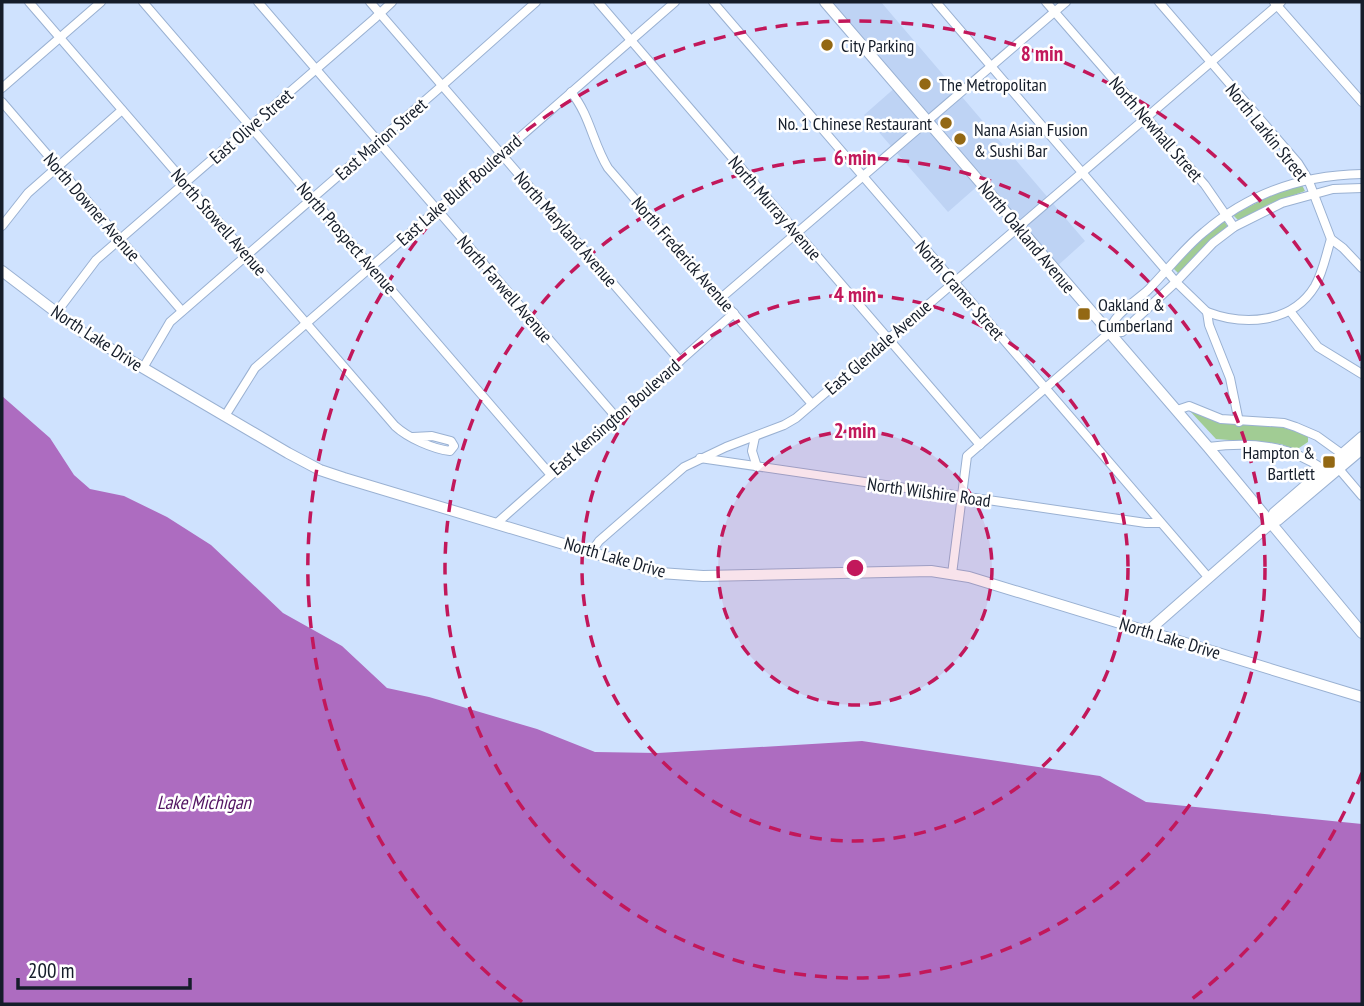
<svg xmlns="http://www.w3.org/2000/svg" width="1364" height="1006" font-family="'PT Sans Narrow',sans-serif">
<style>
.built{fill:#bed3f4}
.green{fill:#a1cc94}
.water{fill:#ad6cc0}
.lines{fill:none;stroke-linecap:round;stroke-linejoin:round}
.minor-casing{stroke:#9ab1d2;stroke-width:10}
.major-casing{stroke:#9ab1d2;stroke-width:12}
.minor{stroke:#fff;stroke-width:8}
.major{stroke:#fff;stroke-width:10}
.ring{fill:none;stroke:#c2185b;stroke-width:3.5;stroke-dasharray:12 9}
.poi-dot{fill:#936813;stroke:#fff;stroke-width:2.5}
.labels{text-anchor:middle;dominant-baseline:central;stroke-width:5;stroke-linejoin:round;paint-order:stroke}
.poi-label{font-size:18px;fill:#151d2a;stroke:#fff;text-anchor:start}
.street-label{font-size:18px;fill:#151d2a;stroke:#fff}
.water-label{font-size:19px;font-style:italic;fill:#521362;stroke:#fff}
.centre{fill:#c2185b;stroke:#fff;stroke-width:3.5}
.ring-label{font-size:21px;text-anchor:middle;font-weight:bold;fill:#c2185b;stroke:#fff;stroke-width:5;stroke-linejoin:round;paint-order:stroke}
</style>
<rect width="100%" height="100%" fill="#cfe2fe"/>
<!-- built -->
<polygon class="built" points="836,2 881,2 1085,241 1054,269 981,183 948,212 864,115 897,86 830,7"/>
<!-- green -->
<g class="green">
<polygon points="1302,185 1305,191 1269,204 1239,221 1233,215 1278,192"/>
<polygon points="1224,221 1228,227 1178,273 1173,268 1200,240"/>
<polygon points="1189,410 1226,423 1278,426 1308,435 1308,442 1296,450 1281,444 1216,439"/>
</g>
<!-- water -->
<polygon class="water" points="2,396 50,438 74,475 90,489 124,496 167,517 211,545 283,613 342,646 387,688 429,697 537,729 595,752 658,753 862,741 1100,776 1146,802 1362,824 1362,1004 2,1004"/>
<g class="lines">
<defs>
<g id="minor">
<path d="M29,2L395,426C408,438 433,449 450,451L454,446L451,441L432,436L413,437"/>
<polyline points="143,2 550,474"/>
<polyline points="258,2 616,417"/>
<polyline points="370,2 680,361"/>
<polyline points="598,2 980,445"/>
<polyline points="713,2 1208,577"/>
<polyline points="936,2 1176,282 1207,312 1209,325 1230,378 1239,422"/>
<polyline points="1046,2 1205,185 1234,227"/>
<polyline points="1159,2 1298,163 1308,179 1331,239 1343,248 1362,268"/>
<polyline points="1274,2 1362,102"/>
<polyline points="2,88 101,2"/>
<path d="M571,92C590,115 593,144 608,168L812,404"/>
<polyline points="2,102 182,311"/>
<polyline points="2,226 28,193 122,110"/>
<polyline points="721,298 1066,2"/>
<polyline points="1290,311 1318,347 1362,374"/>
<path d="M1207,312C1244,326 1292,324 1315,286C1323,272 1326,255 1331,239"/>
<polyline points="56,313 96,260 374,19 392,2"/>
<polyline points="1109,333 1122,332 1176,282 1213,243 1234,227 1282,203 1333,189 1362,188"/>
<polyline points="143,368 170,322 436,91 536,2"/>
<polyline points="1177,410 1189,406 1221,419 1284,423 1296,427 1317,436 1342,454 1341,459"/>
<polyline points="225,416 255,368 675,2"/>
<polyline points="755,437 752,451 757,467"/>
<path d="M1208,447C1250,442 1289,444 1324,470H1329"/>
<polyline points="700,458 1146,523 1159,523"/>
<polyline points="1339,469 1362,496"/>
<polyline points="497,523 734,313"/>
<polyline points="592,551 599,541 684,467 726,447 784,425 796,418 1281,2"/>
<path d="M952,574L967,456L1109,333C1112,315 1135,302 1148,290C1167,271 1183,249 1204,232C1249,193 1303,175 1362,174"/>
</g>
<g id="major">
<polyline points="825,2 1208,447 1362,633"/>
<polyline points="2,271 82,332 288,453 320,470 344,478 660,573 703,576 931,571 969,577 1362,697"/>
<polyline points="1271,523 1274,513 1362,437"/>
<polyline points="1148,631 1271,523 1278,520 1362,449"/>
</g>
</defs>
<!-- minor casing -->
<use href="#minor" class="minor-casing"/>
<!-- major casing -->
<use href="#major" class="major-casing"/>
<!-- minor -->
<use href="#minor" class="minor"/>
<!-- major -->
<use href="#major" class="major"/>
</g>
<!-- distance rings -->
<circle cx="855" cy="568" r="137" fill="#c2185b" fill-opacity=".12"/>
<g class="ring">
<circle cx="855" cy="568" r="137"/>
<circle cx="855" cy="568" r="273"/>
<circle cx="855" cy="568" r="410"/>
<path d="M1362 773A547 547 0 0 1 1188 1002M522 1002A547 547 0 1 1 1362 363"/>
</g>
<!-- markers -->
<g class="poi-dot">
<circle cx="827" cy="45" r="7"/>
<circle cx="925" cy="84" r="7"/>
<circle cx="946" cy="123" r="7"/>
<circle cx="960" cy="139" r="7"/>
<rect x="1077" y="307" width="14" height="14" rx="3.5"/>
<rect x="1322" y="455" width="14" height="14" rx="3.5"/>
</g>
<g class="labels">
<!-- poi labels -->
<g class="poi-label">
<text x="841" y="45">City Parking</text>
<text x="939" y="84">The Metropolitan</text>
<text x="932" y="123" text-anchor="end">No. 1 Chinese Restaurant</text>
<text x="974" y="129">Nana Asian Fusion<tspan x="974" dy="21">&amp; Sushi Bar</tspan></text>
<text x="1098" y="304">Oakland &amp;<tspan x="1098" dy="21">Cumberland</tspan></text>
<text x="1315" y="452" text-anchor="end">Hampton &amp;<tspan x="1315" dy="21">Bartlett</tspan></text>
</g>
<!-- street labels -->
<g class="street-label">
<text transform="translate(251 126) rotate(-41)">East Olive Street</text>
<text transform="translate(1156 129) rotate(49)">North Newhall Street</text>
<text transform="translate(1267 132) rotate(51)">North Larkin Street</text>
<text transform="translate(381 139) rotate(-41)">East Marion Street</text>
<text transform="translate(459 190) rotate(-41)">East Lake Bluff Boulevard</text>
<text transform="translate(92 207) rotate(49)">North Downer Avenue</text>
<text transform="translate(775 208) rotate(49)">North Murray Avenue</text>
<text transform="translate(219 222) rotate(49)">North Stowell Avenue</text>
<text transform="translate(566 229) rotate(49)">North Maryland Avenue</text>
<text transform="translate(1027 237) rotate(50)">North Oakland Avenue</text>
<text transform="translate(347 238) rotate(49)">North Prospect Avenue</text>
<text transform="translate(683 254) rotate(49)">North Frederick Avenue</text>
<text transform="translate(505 289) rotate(49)">North Farwell Avenue</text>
<text transform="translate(960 290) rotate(49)">North Cramer Street</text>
<text transform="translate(97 338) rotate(33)">North Lake Drive</text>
<text transform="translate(878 347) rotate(-41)">East Glendale Avenue</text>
<text transform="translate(615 417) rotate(-41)">East Kensington Boulevard</text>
<text transform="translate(929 492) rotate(8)">North Wilshire Road</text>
<text transform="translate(615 557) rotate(16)">North Lake Drive</text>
<text transform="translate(1170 638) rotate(17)">North Lake Drive</text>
</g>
<!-- water labels -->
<g class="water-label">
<text x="204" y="802">Lake Michigan</text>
</g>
</g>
<circle cx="855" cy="568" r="10" class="centre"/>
<g class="ring-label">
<text x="1042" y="61">8 min</text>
<text x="855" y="165">6 min</text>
<text x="855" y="302">4 min</text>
<text x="855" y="438">2 min</text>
</g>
<!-- border -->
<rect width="1364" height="1006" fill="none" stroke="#151d2a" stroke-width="7"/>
<!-- scale -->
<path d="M18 978v10h172v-10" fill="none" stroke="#151d2a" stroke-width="3.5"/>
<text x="28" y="978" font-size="21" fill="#151d2a" stroke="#ffffff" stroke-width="5" paint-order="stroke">200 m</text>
</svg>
